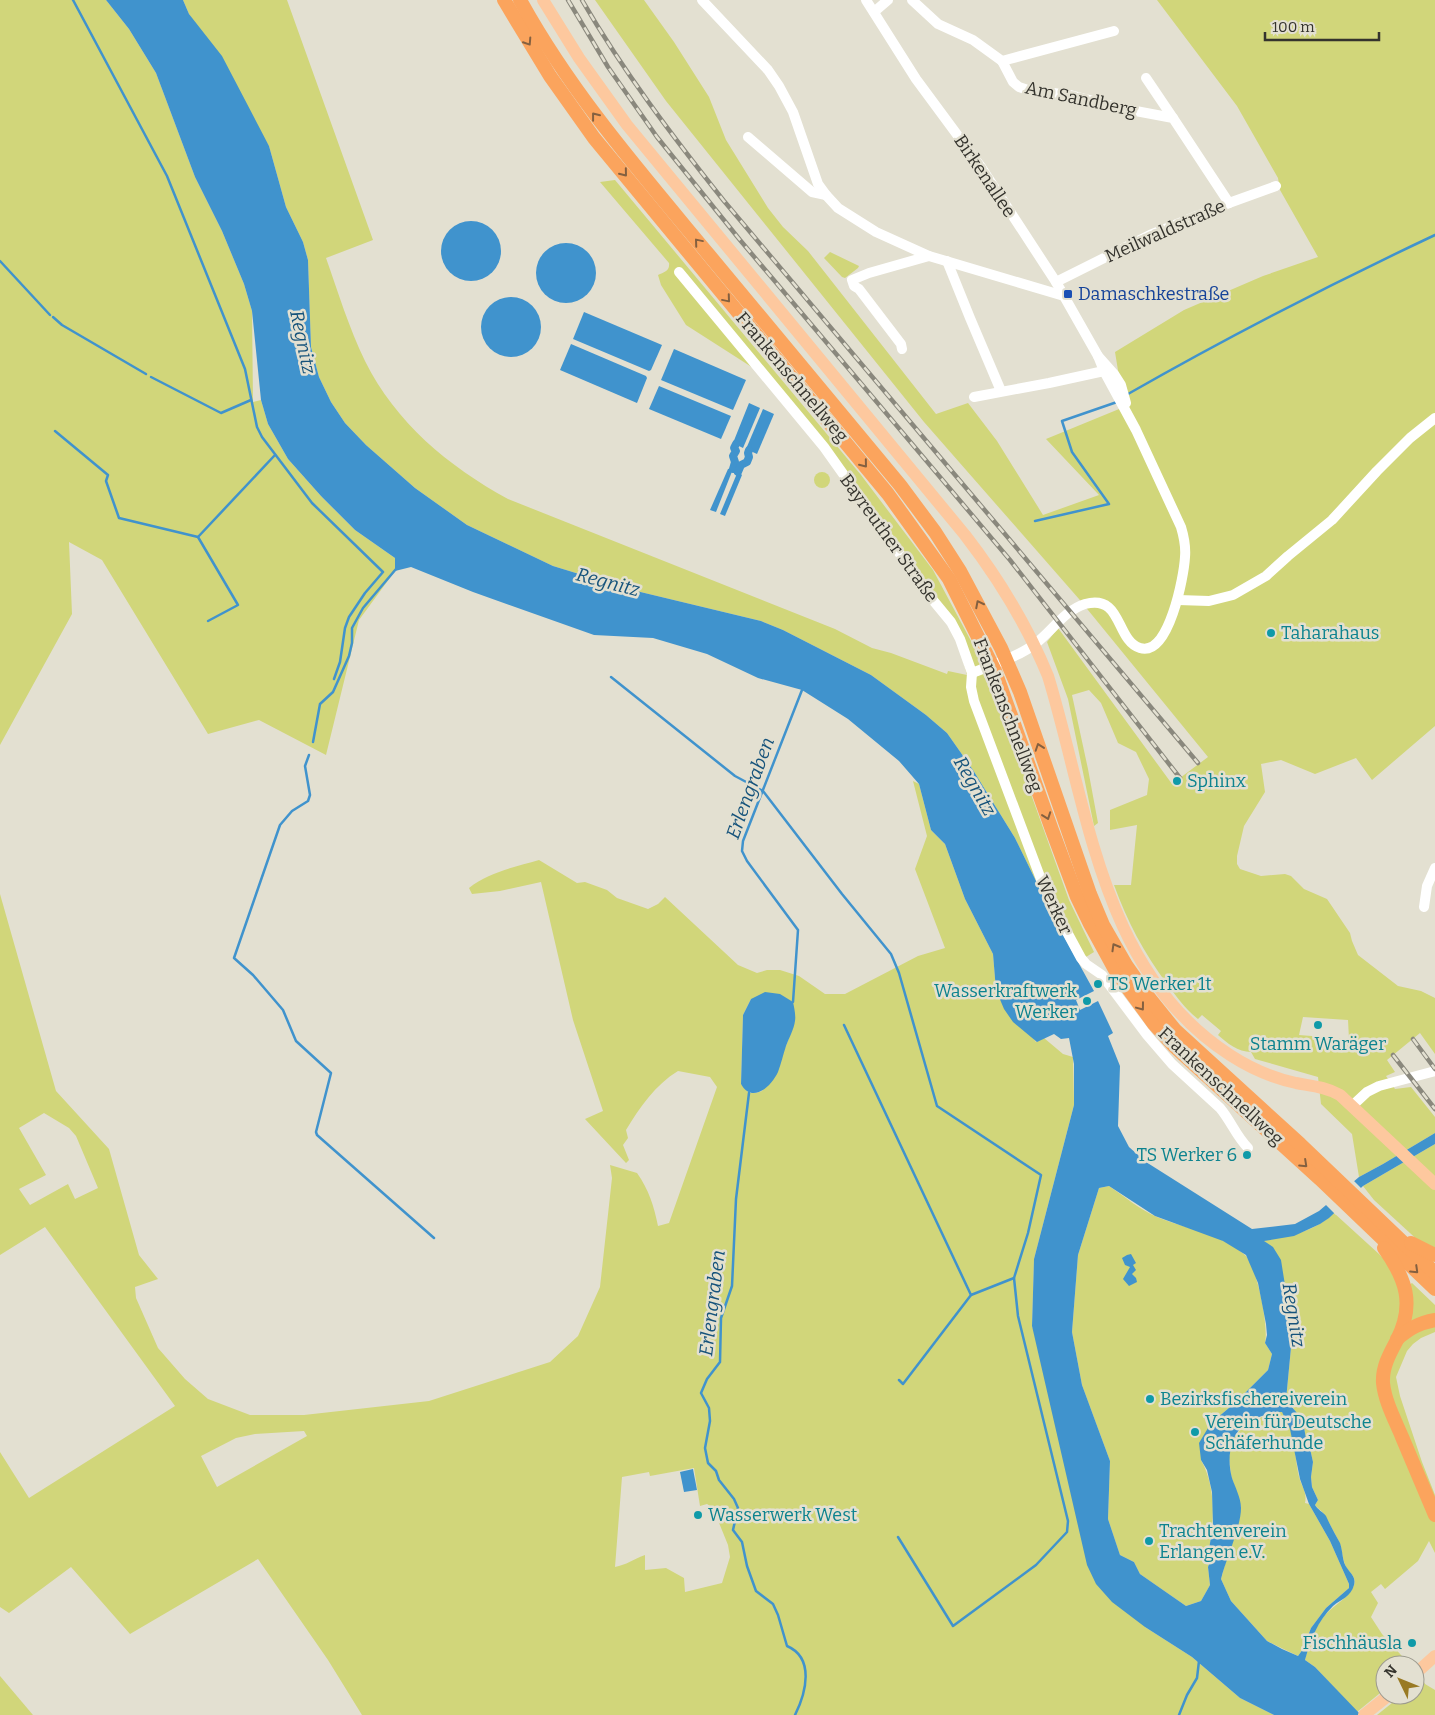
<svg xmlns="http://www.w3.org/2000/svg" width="1435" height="1715" font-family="Bitter,serif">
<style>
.green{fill:#d1d67a;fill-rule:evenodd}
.water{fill:#4093cd;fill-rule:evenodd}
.pier{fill:#e3e0d1}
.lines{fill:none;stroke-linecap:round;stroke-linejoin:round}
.stream{stroke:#4093cd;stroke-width:2.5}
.canal{stroke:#4093cd;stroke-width:8}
.minor{stroke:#fff;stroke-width:10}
.major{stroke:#fdc89e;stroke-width:12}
.highway{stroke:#fba45d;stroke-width:14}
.rail-casing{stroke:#8a887d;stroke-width:4.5}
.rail{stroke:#e3e0d1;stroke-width:2.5;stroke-dasharray:8;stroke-linecap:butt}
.oneway{stroke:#846040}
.transit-dot{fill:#1a4fb4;stroke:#e3e0d1;stroke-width:2}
.culture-dot{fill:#0f9aa8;stroke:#e3e0d1;stroke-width:2}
.labels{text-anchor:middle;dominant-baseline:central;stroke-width:5;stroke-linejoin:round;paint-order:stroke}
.street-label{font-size:18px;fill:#34332d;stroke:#e3e0d1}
.transit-label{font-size:18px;fill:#164399;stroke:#e3e0d1;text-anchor:start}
.culture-label{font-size:18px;fill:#0d838f;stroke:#e3e0d1;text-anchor:start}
.water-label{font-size:19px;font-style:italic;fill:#16537b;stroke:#e3e0d1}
</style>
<rect width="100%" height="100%" fill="#e3e0d1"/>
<!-- green -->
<g class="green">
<polygon points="0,0 106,0 129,29 156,73 195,177 222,231 244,284 252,311 253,402 261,400 268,424 288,459 321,496 355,530 395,558 395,571 359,620 326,755 259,720 208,734 102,560 69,542 72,614 0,745"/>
<path d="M183,0H287L373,240L326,258C338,292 349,328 365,361C396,423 448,466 508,499L835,629L872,648L891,653L947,674L948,671L967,675L955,632L831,461L761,373L686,325L661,285L658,275C664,272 670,271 669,263L600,182L615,180L861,475L933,570L986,669L1069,900L1094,952L1078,962L1056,922L1015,838L973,770L947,733L926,715L871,675L783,630L761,621L628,589L553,566L467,525L415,488L366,445L345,423L331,402L319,377L311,347L308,260L303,242L286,207L269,146L189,14Z"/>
<path d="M595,0H644L674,42L709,97L726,140L768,208L783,227L808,251L936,414L968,403L997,441L1043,515L1099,495L1046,439L1124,407L1115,352L1184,310L1263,276L1318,257L1280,190L1278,178L1237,106L1157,0H1435V726L1372,780L1356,758L1315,774L1281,760L1261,764L1265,792L1244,826L1237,856V864L1240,869L1261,876L1285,874L1291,876L1304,889L1327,899L1350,933L1352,941L1358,955L1398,986L1421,991L1435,998V1054L1420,1033L1387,1060L1395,1072L1386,1076L1395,1089L1411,1087L1435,1117V1133L1383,1164L1359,1177L1352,1134L1321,1104L1318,1077L1255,1059L1251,1052C1238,1052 1227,1043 1218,1035L1221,1031L1202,1015L1198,1019C1185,1009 1177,997 1167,984C1144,953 1127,921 1114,885H1131L1137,825L1110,830V810L1147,795L1149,779L1136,752L1118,743L1101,703L1089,690L1072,695L1088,769L1098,823L1094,826L1068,699L1047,642L1058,628L1172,784L1208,757L1079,599L924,422L666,101ZM1303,1017L1348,1020L1349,1039L1299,1035Z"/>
<polygon points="830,252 859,266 858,268 845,278 842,277 824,258"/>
<circle cx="822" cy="480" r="8"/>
<path d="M913,781L919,784L931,830L945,844L965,899L993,954L996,990L1036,1042L1044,1038L1063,1054L1073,1057L1074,1105L1034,1259L1032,1326L1145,1627L1192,1657L1240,1698L1274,1715H362L328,1660L258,1559L130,1634L71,1567L9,1613L0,1607V1452L29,1498L175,1406L45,1227L0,1255V894L56,1091L109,1149L139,1255L158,1279L135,1287L136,1298L158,1348L185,1379L208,1399L250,1415H304L429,1401L550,1362L578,1336L600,1287L612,1178L610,1165L637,1173C649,1190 654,1206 658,1226L669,1223L717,1087L710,1077L678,1071C655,1085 640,1107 626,1130L628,1138L623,1145L629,1160L626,1163L585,1119L603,1111L573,1020L541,882L500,891L472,894L469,888C489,872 515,867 539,860L577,883L585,882L607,890L617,898L648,909L658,904L665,897L738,965L757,973L767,970H780L799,976L825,994H845L918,956L945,948L915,869L927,836ZM751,999L795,1020L786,1046L762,1091L756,1093H749L741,1084L743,1015ZM44,1113L69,1128L76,1136L98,1188L75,1199L68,1184L30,1205L19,1189L46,1175L19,1128ZM304,1431L307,1436L217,1487L201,1456L236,1438L255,1434ZM694,1468L700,1506L707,1504L713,1508L728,1545L730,1557L722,1583L685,1592L684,1578L666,1568L645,1570V1555C634,1559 626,1565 615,1567L622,1477L649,1472L650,1476Z"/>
<polygon points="1435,1144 1435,1256 1374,1200 1363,1186"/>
<path d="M1109,1186C1124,1196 1140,1210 1157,1217C1184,1228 1224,1235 1245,1255C1257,1266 1269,1327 1265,1343L1272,1354L1268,1370L1236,1402L1211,1423L1201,1460C1217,1489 1214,1523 1208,1555L1211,1558L1208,1567L1210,1585L1201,1601L1186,1606L1140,1574L1134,1562L1120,1555L1108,1519L1110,1461L1082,1385L1072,1332L1078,1255L1099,1188Z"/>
<path d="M1334,1213L1379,1254L1409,1285L1412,1283L1435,1305V1332L1421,1338L1413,1344L1407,1351L1396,1377L1400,1396L1422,1462L1435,1495V1553L1429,1541L1418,1561L1385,1589L1381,1584L1371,1592L1378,1603L1371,1617L1382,1634L1410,1665H1385V1689L1357,1712L1315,1667L1305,1660C1309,1644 1314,1628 1325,1615C1334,1605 1350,1597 1354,1585C1357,1576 1348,1572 1345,1565C1343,1559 1342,1553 1341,1547C1339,1540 1329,1523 1325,1516C1323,1511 1318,1509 1315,1505L1318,1500L1312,1487L1311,1477L1313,1462L1309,1444L1306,1439L1304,1427L1292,1406L1286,1400L1292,1337L1291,1323L1263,1240C1289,1237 1314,1232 1334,1213Z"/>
<path d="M1273,1412H1282C1296,1428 1294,1460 1300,1480C1303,1488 1307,1494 1305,1503L1309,1504L1330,1541L1349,1584V1588L1326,1608L1311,1628L1303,1649L1298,1656L1267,1641L1231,1601L1221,1579L1241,1507L1231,1475L1229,1458L1231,1445L1235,1436L1244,1425Z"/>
<polygon points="0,1676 33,1715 0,1715"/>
<polygon points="1422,1679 1425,1684 1435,1690 1435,1715 1377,1715 1402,1695 1415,1695 1415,1684"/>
</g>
<!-- water -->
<g class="water">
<path d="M106,0H183L189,14L222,56L269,146L286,207L303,242L308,260L311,347L319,377L331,402L345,423L366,445L415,488L467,525L553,566L628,589L761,621L783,630L871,675L926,715L947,733L973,770L1015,838L1056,922L1094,991L1076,1000L1080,1010L1098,1001L1113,1033L1108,1036L1120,1066L1118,1126L1129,1147L1146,1162L1252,1229L1295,1224L1319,1211L1359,1177L1383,1164L1435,1133V1144L1363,1186L1329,1218L1320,1224L1294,1236L1264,1241L1273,1247L1281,1260L1291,1323L1292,1337L1286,1400L1302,1419L1304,1427L1306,1439L1309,1444L1313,1462L1311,1477L1312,1487L1318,1500L1315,1505C1318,1510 1323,1512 1326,1516C1330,1525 1335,1534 1340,1543C1343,1551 1342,1562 1347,1568C1351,1574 1356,1577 1354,1585C1351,1597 1341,1599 1333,1606C1317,1622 1311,1639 1305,1660L1315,1667L1361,1715H1274L1240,1698L1192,1657L1145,1627L1112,1602L1096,1584L1087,1565L1032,1326L1034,1259L1074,1105V1064L1069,1038L1061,1039L1054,1034L1037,1042L1013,1022L1004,1009L996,990L993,954L965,899L945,844L931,830L919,784L899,761L848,719L802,690L758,678L707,654L653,638L594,635L473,592L411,567L395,571V558L355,530L321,496L288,459L268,424L261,400L252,311L244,284L222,231L195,177L156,73L129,29ZM1109,1186L1155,1216L1223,1241L1246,1255L1258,1283L1266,1324L1267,1335L1265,1343L1272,1354L1268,1370L1236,1402L1211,1423L1199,1443L1201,1460L1207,1470L1212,1492L1213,1525L1208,1555L1211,1558L1208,1567L1210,1585L1201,1601L1186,1606L1140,1574L1134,1562L1120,1555L1108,1519L1110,1461L1082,1385L1072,1332L1078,1255L1099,1188ZM1273,1412H1282L1290,1429L1300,1479L1309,1504L1330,1541L1349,1584V1588L1326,1608L1311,1628L1303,1649L1298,1656L1282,1649L1267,1641L1231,1601L1221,1579C1226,1559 1241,1527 1241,1508C1241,1498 1235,1487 1232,1478C1227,1460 1229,1437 1245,1424C1252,1418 1264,1416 1273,1412Z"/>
<circle cx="471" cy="251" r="30"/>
<circle cx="566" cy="273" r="30"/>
<circle cx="511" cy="327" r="30"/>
<polygon points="584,312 662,345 651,370 649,371 573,339"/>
<polygon points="571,344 646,376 647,378 637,403 560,370"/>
<polygon points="674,349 746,380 733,410 661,380"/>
<polygon points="659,386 731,416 721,439 649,409"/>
<polygon points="749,403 760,408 743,448 733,443"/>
<polygon points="763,409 774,414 757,454 746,449"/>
<polygon points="731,468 733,469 716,512 710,510 728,469"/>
<polygon points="738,471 742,475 725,516 720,514"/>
<path d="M765,992L780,994L793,1002C794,1007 796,1015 795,1021C794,1029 789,1038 786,1046C783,1055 781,1064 778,1072C771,1087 752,1104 741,1084L743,1015L751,999Z"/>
<polygon points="1131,1254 1136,1263 1133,1265 1136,1270 1132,1274 1136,1278 1137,1282 1129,1286 1123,1279 1130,1267 1125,1265 1122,1258 1127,1255"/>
<polygon points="693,1469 697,1490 684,1492 680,1472"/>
</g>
<!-- pier -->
<polygon class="pier" points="1352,1179 1363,1190 1336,1215 1324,1203"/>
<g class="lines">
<!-- stream -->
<g class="stream">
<polyline points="73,0 167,176 245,369 257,427 262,437 312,503 383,572 365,593 349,617 345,628 340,662 334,679"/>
<polyline points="0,261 50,315"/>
<polyline points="53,317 62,325 146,374"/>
<polyline points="151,377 221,413 251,400"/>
<path d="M1128,394C1228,337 1331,284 1435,235"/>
<polyline points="55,431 108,475 106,481 119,518 198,537 275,455"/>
<polyline points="1035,521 1109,504 1072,452 1062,421 1117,402"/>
<polyline points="198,537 238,605 208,621"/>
<polyline points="611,677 735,776 763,791 842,894 891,954 899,973 937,1106 1041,1175 1028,1233 1014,1278 971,1295 903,1384 899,1380"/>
<polyline points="313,742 320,704 333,692 349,656 352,643 352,628 363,608 396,569"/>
<polyline points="309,755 305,766 310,795 308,801 292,811 280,825 234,958 253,975 283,1010 296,1041 331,1073 316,1132 317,1135 434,1238"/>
<polyline points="793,1002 798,930 747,861 742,851 743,841 802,690"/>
<polyline points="844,1025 971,1295"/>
<path d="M749,1093L736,1199L732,1286L721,1318L720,1362L707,1379L701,1393L709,1408L710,1421L705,1448L708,1463L716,1471L719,1480L734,1499L738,1508L733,1530L742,1542L747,1566L756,1591L773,1604L778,1615L787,1646C815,1658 806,1693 795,1715"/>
<polyline points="898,1537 953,1626 1036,1565 1067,1532 1068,1521 1018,1316 1014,1278"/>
<polyline points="1179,1715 1187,1695 1197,1678 1199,1661"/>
</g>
<!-- canal -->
<g class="canal">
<polyline points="733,469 735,462 733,456 736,451 734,448 736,444"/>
<polyline points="738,472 741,465 747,462 749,457 748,453 749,450"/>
</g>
<!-- minor -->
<g class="minor">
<polyline points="702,0 768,70 779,86 793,112 818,184 826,195 838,208 876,232 929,256 1064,296"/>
<polyline points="866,0 916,79 981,167 1056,282 1098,356 1114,374 1121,385 1126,403"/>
<polyline points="912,0 938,24 973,40 1002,61 1114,31"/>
<polyline points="874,12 888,0"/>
<polyline points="1002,61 1013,82 1019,87 1028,90 1070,95 1125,109 1173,118 1229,203"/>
<polyline points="1146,78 1173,118"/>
<polyline points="748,137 812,192 826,195"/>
<polyline points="947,261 970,318 1001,391"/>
<path d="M679,272L824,447L932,599L951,622L960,639L972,673L971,687L974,701L1042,882L1054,908L1081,958L1086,964L1102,975L1147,1035L1172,1064L1220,1108C1231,1121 1236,1136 1248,1148"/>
<polyline points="1056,282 1150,235 1229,203 1276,186"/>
<polyline points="902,349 901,344 859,289 854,286 852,280 869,273 929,256"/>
<polyline points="974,397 1049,383 1104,371"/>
<polyline points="1178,600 1209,601 1233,595 1266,576 1288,556 1332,520 1377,471 1410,438 1435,418"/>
<path d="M972,673C990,666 1020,656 1035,644C1051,632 1065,610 1085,604C1123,594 1115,640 1140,648C1169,657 1184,576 1185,557C1186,546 1184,537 1181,527L1136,430L1104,371L1098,356"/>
<polyline points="1424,907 1427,886 1435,868"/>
<polyline points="1352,1106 1367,1092 1379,1086 1435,1071"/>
</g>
<!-- major -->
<g class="major">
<path d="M543,0L579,58L627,125L965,535C999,579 1027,625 1048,676C1089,810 1101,972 1230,1055C1250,1068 1273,1078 1296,1083C1312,1086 1326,1087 1340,1095L1435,1184"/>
<polyline points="1415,1674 1435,1656"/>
<polyline points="1364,1715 1389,1695"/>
</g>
<!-- highway -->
<g class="highway">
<polyline points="504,0 550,76 594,138 888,494 949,579 995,671 1052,830 1077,897 1090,924 1114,968 1127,987 1154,1024 1174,1046 1320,1179 1435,1289"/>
<path d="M520,0C571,93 641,173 709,255C773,332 836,409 900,485L935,532L960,571L1001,648L1020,692L1090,894L1103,925L1126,965L1150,999L1175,1030L1300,1144L1435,1273"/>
<polyline points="1411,1243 1435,1255"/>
<path d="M1384,1248C1406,1279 1415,1304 1397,1340C1390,1353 1382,1367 1383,1383C1385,1402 1395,1420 1402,1437C1413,1463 1424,1489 1435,1515"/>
<path d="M1397,1339C1410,1328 1419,1323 1435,1320"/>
</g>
<defs>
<g id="rail">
<polyline points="568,0 608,67 657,137 740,240 1010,560 1180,778"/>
<path d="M582,0C623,71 673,137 724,201L1198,763"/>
<polyline points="1413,1039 1435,1069"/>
<polyline points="1393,1055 1435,1109"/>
</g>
</defs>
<!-- rail casing -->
<use href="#rail" class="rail-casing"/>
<!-- rail -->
<use href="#rail" class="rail"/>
</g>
<!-- one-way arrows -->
<defs><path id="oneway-chevron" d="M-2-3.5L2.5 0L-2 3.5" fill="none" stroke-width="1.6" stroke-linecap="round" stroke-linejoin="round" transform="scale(1.25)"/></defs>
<g class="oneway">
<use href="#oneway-chevron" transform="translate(528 42) rotate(57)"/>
<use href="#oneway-chevron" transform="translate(595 116) rotate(-128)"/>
<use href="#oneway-chevron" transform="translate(624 173) rotate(51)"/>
<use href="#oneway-chevron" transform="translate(698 242) rotate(-130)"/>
<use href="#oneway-chevron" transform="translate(727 299) rotate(50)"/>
<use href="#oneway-chevron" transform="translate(864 464) rotate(51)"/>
<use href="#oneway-chevron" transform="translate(979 604) rotate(-117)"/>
<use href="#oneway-chevron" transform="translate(1039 747) rotate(-109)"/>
<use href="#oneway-chevron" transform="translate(1047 816) rotate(70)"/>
<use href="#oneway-chevron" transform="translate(1115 947) rotate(-120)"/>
<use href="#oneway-chevron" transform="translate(1141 1007) rotate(53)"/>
<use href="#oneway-chevron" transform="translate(1304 1164) rotate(43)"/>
<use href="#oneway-chevron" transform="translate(1415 1270) rotate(44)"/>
</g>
<!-- markers -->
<rect class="transit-dot" x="1063" y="289" width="10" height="10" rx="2.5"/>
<g class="culture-dot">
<circle cx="1271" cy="633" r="5"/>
<circle cx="1177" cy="781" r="5"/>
<circle cx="1098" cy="984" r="5"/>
<circle cx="1087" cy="1001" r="5"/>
<circle cx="1318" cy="1025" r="5"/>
<circle cx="1247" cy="1155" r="5"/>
<circle cx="1150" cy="1399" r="5"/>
<circle cx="1195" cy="1432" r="5"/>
<circle cx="698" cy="1515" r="5"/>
<circle cx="1149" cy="1541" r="5"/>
<circle cx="1412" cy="1643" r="5"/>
</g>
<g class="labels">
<!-- street labels -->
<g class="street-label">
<text transform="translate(1081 99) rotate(12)">Am Sandberg</text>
<text transform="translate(985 176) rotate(56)">Birkenallee</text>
<text transform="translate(1165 231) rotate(-24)">Meilwaldstraße</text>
<text transform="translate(792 377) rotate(50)">Frankenschnellweg</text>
<text transform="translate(889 538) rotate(54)">Bayreuther Straße</text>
<text transform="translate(1008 715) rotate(69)">Frankenschnellweg</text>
<text transform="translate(1054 905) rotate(65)">Werker</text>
<text transform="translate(1221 1086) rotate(43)">Frankenschnellweg</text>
</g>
<!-- transit labels -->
<g class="transit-label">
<text x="1078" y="294">Damaschkestraße</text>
</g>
<!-- culture labels -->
<g class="culture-label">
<text x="1281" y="633">Taharahaus</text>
<text x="1187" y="781">Sphinx</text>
<text x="1108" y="984">TS Werker 1t</text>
<text x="1077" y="991" text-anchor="end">Wasserkraftwerk<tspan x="1077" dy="21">Werker</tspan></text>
<text x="1318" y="1044" text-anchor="middle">Stamm Waräger</text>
<text x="1237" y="1155" text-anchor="end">TS Werker 6</text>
<text x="1160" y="1399">Bezirksfischereiverein</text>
<text x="1205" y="1422">Verein für Deutsche<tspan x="1205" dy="21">Schäferhunde</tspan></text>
<text x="708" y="1515">Wasserwerk West</text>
<text x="1159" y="1531">Trachtenverein<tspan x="1159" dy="21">Erlangen e.V.</tspan></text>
<text x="1402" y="1643" text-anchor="end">Fischhäusla</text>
</g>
<!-- water labels -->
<g class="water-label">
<text transform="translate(303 342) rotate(78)">Regnitz</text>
<text transform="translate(608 582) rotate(15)">Regnitz</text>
<text transform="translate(975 786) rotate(60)">Regnitz</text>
<text transform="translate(750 788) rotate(-70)">Erlengraben</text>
<text transform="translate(712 1303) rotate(-83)">Erlengraben</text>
<text transform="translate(1294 1315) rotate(81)">Regnitz</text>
</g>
</g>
<!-- north arrow -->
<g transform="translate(1400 1680) rotate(313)"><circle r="24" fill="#e3e0d1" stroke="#9d9b8f"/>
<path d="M0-4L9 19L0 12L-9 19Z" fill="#997a23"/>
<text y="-8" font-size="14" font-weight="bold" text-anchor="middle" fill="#34332d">N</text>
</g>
<!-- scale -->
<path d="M1265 32v8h114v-8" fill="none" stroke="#34332d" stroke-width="2.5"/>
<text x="1272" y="32" font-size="15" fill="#34332d" stroke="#e3e0d1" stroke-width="4" paint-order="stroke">100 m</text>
</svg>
